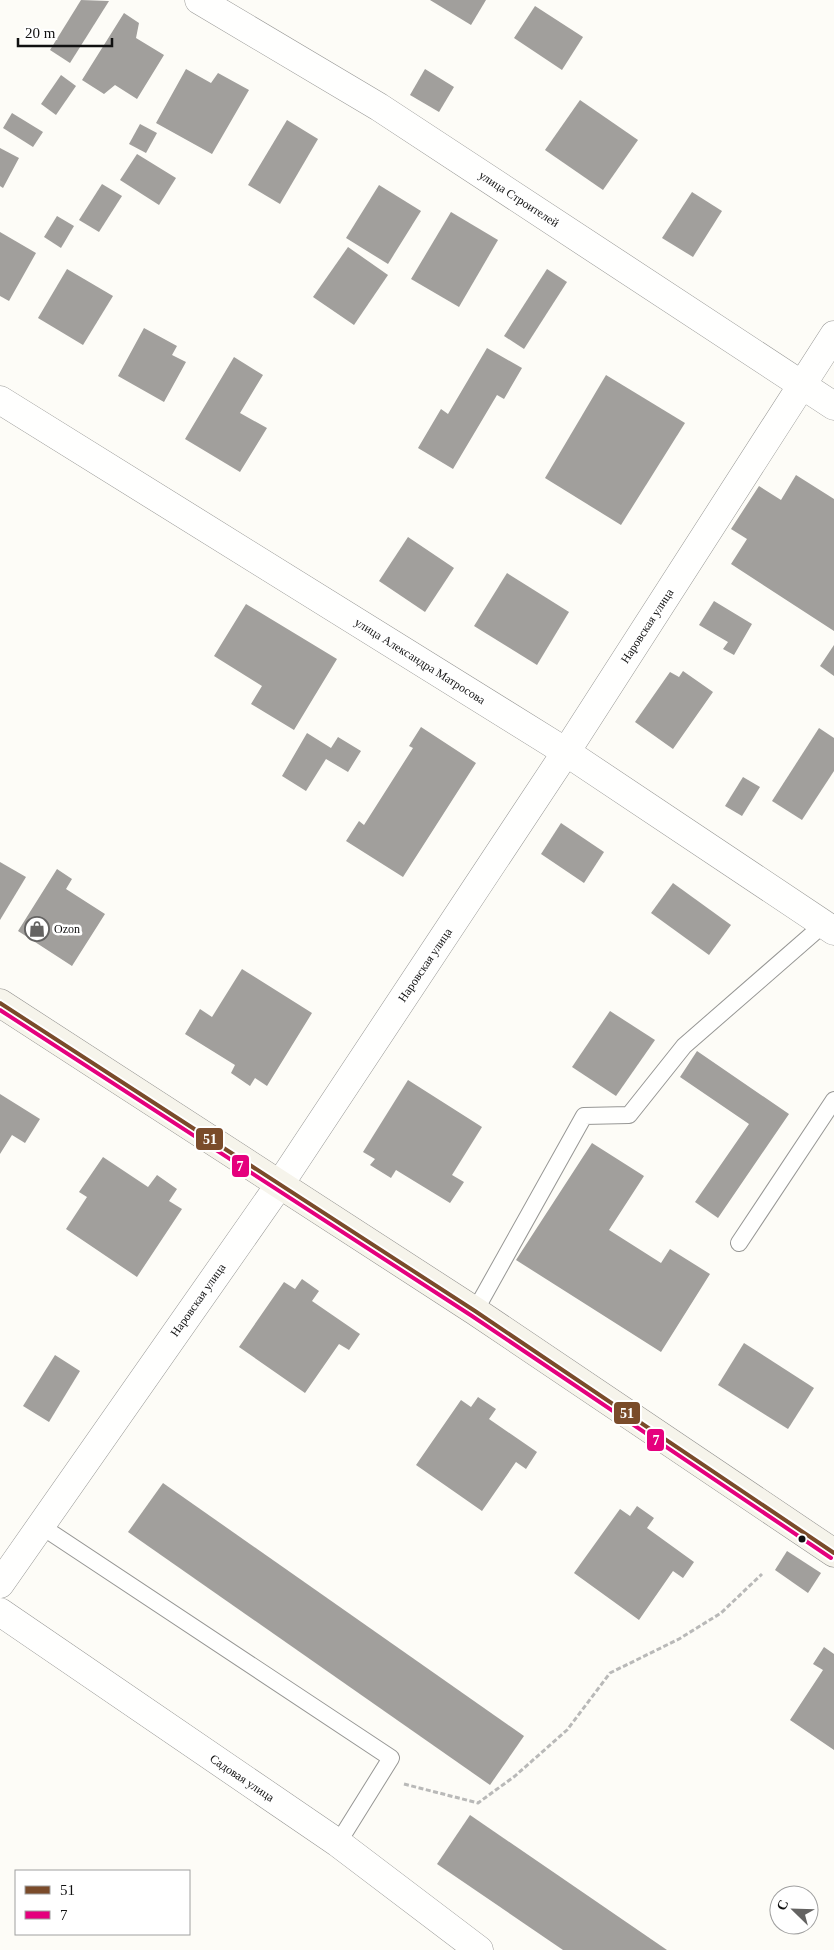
<svg xmlns="http://www.w3.org/2000/svg" width="834" height="1950" font-family="'Times New Roman',serif">
<style>
.building{fill:#a19f9c}
.lines{fill:none;stroke-linecap:round;stroke-linejoin:round}
.lane-casing{stroke:#979795;stroke-width:18}
.street-casing{stroke:#979795;stroke-width:29}
.secondary-casing{stroke:#8e8d8b;stroke-width:29}
.path{stroke:#b9b9b8;stroke-width:3;stroke-dasharray:5 2.5;stroke-linecap:butt}
.lane{stroke:#fffffe;stroke-width:16}
.street{stroke:#fffffe;stroke-width:28}
.secondary{stroke:#f6f4eb;stroke-width:28}
.bus-1-casing{stroke:#fff;stroke-width:8}
.bus-2-casing{stroke:#fff;stroke-width:8}
.bus-1{stroke:#7a4b2a;stroke-width:4}
.bus-2{stroke:#e5007d;stroke-width:4}
.bus-dot{fill:#111;stroke:#fff;stroke-width:2}
.labels{text-anchor:middle;dominant-baseline:central;stroke-width:5;stroke-linejoin:round;paint-order:stroke}
.street-label{font-size:12px;fill:#111;stroke:#fff}
.poi-label{font-size:12px;fill:#111;stroke:#fff;text-anchor:start}
.line-badge{stroke:#fff;stroke-width:2}
.badge-label{font-size:14px;text-anchor:middle;font-weight:bold;fill:#fff}
</style>
<rect width="100%" height="100%" fill="#fdfcf7"/>
<!-- building -->
<g class="building">
<polygon points="81,0 109,1 70,63 50,50"/>
<polygon points="430,0 486,0 471,25"/>
<polygon points="535,6 583,37 562,70 514,38"/>
<polygon points="124,13 139,23 136,38 164,55 137,99 115,85 104,94 82,80"/>
<polygon points="186,69 211,83 218,73 249,90 212,154 156,123"/>
<polygon points="425,69 454,87 439,112 410,95"/>
<polygon points="61,75 76,86 56,115 41,104"/>
<polygon points="580,100 638,140 603,190 545,150"/>
<polygon points="12,113 43,132 33,147 3,128"/>
<polygon points="287,120 318,139 280,204 248,185"/>
<polygon points="140,124 157,133 146,153 129,144"/>
<polygon points="0,148 19,158 3,188 0,186"/>
<polygon points="137,154 176,178 159,205 120,180"/>
<polygon points="102,184 122,196 99,232 79,220"/>
<polygon points="379,185 421,211 388,264 346,238"/>
<polygon points="692,192 722,211 693,257 662,238"/>
<polygon points="451,212 498,240 459,307 411,279"/>
<polygon points="57,216 74,226 61,248 44,237"/>
<polygon points="0,232 36,253 9,301 0,296"/>
<polygon points="348,247 388,275 354,325 313,297"/>
<polygon points="67,269 113,296 83,345 38,318"/>
<polygon points="547,269 567,282 524,349 504,336"/>
<polygon points="144,328 177,346 172,355 186,362 164,402 118,376"/>
<polygon points="487,348 522,368 504,399 497,395 453,469 418,448 441,409 448,414"/>
<polygon points="234,357 263,375 240,413 267,428 240,472 185,439"/>
<polygon points="606,375 685,423 621,525 545,478"/>
<polygon points="796,475 834,499 834,631 731,564 747,539 731,529 759,486 781,500"/>
<polygon points="408,537 454,568 425,612 379,581"/>
<polygon points="507,573 569,612 537,665 474,626"/>
<polygon points="714,601 752,624 734,655 723,649 728,642 699,625"/>
<polygon points="246,604 337,659 294,730 251,704 262,686 214,656"/>
<polygon points="834,645 834,676 820,666"/>
<polygon points="683,671 713,692 673,749 635,722 670,672 679,677"/>
<polygon points="421,727 476,763 403,877 346,841 359,821 364,825 413,748 409,746"/>
<polygon points="819,728 834,738 834,771 802,820 772,801"/>
<polygon points="307,733 331,748 338,737 361,751 348,772 326,759 306,791 282,776"/>
<polygon points="743,777 760,787 742,816 725,806"/>
<polygon points="561,823 604,852 584,883 541,854"/>
<polygon points="0,862 26,877 0,920"/>
<polygon points="57,869 72,879 66,889 105,914 72,966 18,931"/>
<polygon points="673,883 731,925 709,955 651,913"/>
<polygon points="242,969 312,1013 267,1086 255,1078 250,1086 231,1073 235,1065 185,1034 200,1009 212,1017"/>
<polygon points="610,1011 655,1040 616,1096 572,1067"/>
<polygon points="697,1051 789,1114 718,1218 695,1202 749,1124 680,1077"/>
<polygon points="408,1080 482,1127 452,1175 464,1182 450,1203 396,1170 391,1178 370,1165 375,1159 363,1152"/>
<polygon points="0,1094 40,1119 25,1143 12,1135 0,1154"/>
<polygon points="592,1143 644,1176 609,1230 661,1263 670,1249 710,1274 661,1352 516,1260"/>
<polygon points="103,1157 148,1187 157,1175 177,1189 169,1201 182,1209 137,1277 66,1229 87,1197 79,1192"/>
<polygon points="302,1279 319,1291 312,1301 360,1334 349,1350 339,1344 305,1393 239,1347 284,1282 295,1289"/>
<polygon points="744,1343 814,1388 788,1429 718,1385"/>
<polygon points="55,1355 80,1371 49,1422 23,1406"/>
<polygon points="478,1397 496,1409 489,1419 537,1452 526,1469 516,1462 482,1511 416,1465 461,1400 471,1407"/>
<polygon points="163,1483 524,1736 490,1785 128,1532"/>
<polygon points="637,1506 654,1518 647,1528 694,1562 683,1578 673,1571 639,1620 574,1573 620,1509 630,1516"/>
<polygon points="787,1551 821,1573 808,1593 775,1570"/>
<polygon points="824,1647 834,1654 834,1750 790,1720 823,1670 813,1664"/>
<polygon points="470,1815 667,1950 563,1950 437,1864"/>
</g>
<g class="lines">
<defs>
<g id="lane">
<polyline points="739,1243 834,1100"/>
<polyline points="475,1311 584,1116 629,1115 684,1046 824,924"/>
<polyline points="41,1526 391,1758 338,1843"/>
</g>
<g id="street">
<polyline points="199,0 379,107 834,406"/>
<polyline points="0,400 566,752 834,931"/>
<polyline points="0,1584 280,1184 566,752 834,335"/>
<polyline points="0,1612 338,1843 479,1950"/>
</g>
<polyline id="secondary" points="0,1003 475,1311 834,1553"/>
</defs>
<!-- lane casing -->
<use href="#lane" class="lane-casing"/>
<!-- street casing -->
<use href="#street" class="street-casing"/>
<!-- secondary casing -->
<use href="#secondary" class="secondary-casing"/>
<!-- path -->
<polyline class="path" points="404,1784 478,1803 515,1776 567,1730 610,1673 679,1639 721,1613 762,1574"/>
<!-- lane -->
<use href="#lane" class="lane"/>
<!-- street -->
<use href="#street" class="street"/>
<!-- secondary -->
<use href="#secondary" class="secondary"/>
<defs>
<polyline id="bus-1" points="0,1003 475,1311 834,1553"/>
<polyline id="bus-2" points="0,1010 472,1316 831,1558"/>
</defs>
<!-- bus-1 casing -->
<use href="#bus-1" class="bus-1-casing"/>
<!-- bus-2 casing -->
<use href="#bus-2" class="bus-2-casing"/>
<!-- bus-1 -->
<use href="#bus-1" class="bus-1"/>
<!-- bus-2 -->
<use href="#bus-2" class="bus-2"/>
</g>
<!-- icons -->
<defs>
<symbol id="shop-ring" viewBox="-11 -11 22 22"><circle r="9.5" fill="#fff" stroke="#646362" stroke-width="1.5"/><path d="M-5-2.5h2.3a2.7 3.5 0 0 1 5.4 0H5L5.5 6h-11ZM-1.5-2.5h3a1.5 2.3 0 0 0-3 0Z" fill="#646362"/></symbol>
</defs>
<g fill-rule="evenodd">
<use href="#shop-ring" x="23" y="915" width="28" height="28"/>
</g>
<!-- markers -->
<circle class="bus-dot" cx="802" cy="1539" r="4.5"/>
<g class="labels">
<!-- street labels -->
<g class="street-label">
<text transform="translate(519 199) rotate(33)">улица Строителей</text>
<text transform="translate(647 626) rotate(-57)">Наровская улица</text>
<text transform="translate(420 661) rotate(32)">улица Александра Матросова</text>
<text transform="translate(425 965) rotate(-56)">Наровская улица</text>
<text transform="translate(198 1300) rotate(-55)">Наровская улица</text>
<text transform="translate(242 1778) rotate(34)">Садовая улица</text>
</g>
<!-- poi labels -->
<g class="poi-label">
<text x="54" y="929">Ozon</text>
</g>
</g>
<g class="line-badge">
<rect x="195" y="1127" width="29" height="24" rx="5" fill="#7a4b2a"/>
<rect x="231" y="1154" width="19" height="24" rx="5" fill="#e5007d"/>
<rect x="613" y="1401" width="28" height="24" rx="5" fill="#7a4b2a"/>
<rect x="646" y="1428" width="19" height="24" rx="5" fill="#e5007d"/>
</g>
<g class="badge-label">
<text x="210" y="1144">51</text>
<text x="240" y="1171">7</text>
<text x="627" y="1418">51</text>
<text x="656" y="1445">7</text>
</g>
<!-- legend -->
<rect x="15" y="1870" width="175" height="65" fill="#ffffff" stroke="#a0a0a0"/>
<rect x="25" y="1886" width="25" height="8" fill="#7a4b2a" stroke="#a0a0a0"/>
<text x="60" y="1895" font-size="15" fill="#111111">51</text>
<rect x="25" y="1911" width="25" height="8" fill="#e5007d" stroke="#a0a0a0"/>
<text x="60" y="1920" font-size="15" fill="#111111">7</text>
<!-- north arrow -->
<g transform="translate(794 1910) rotate(293)"><circle r="24" fill="#ffffff" stroke="#a0a0a0"/>
<path d="M0-4L9 19L0 12L-9 19Z" fill="#646362"/>
<text y="-8" font-size="14" font-weight="bold" text-anchor="middle" fill="#111111">С</text>
</g>
<!-- scale -->
<path d="M18 38v8h94v-8" fill="none" stroke="#111111" stroke-width="2.5"/>
<text x="25" y="38" font-size="15" fill="#111111" stroke="#ffffff" stroke-width="4" paint-order="stroke">20 m</text>
</svg>
